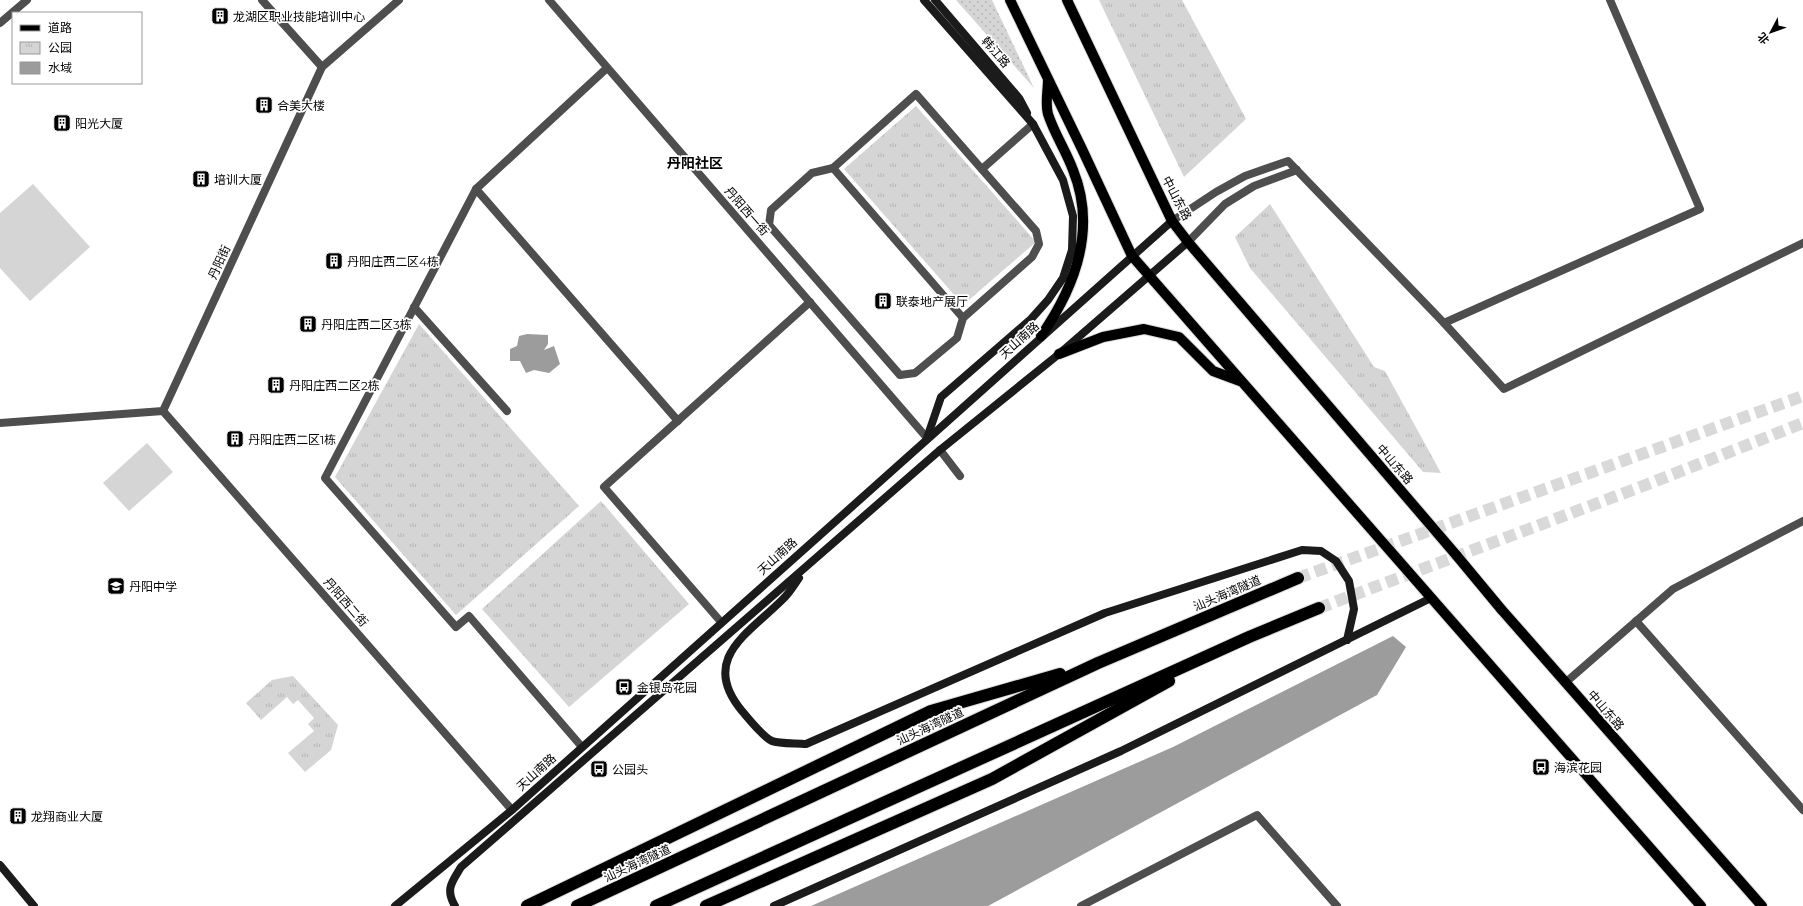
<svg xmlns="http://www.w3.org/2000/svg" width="1803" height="906" font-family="Montserrat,'Noto Sans SC',sans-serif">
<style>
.grass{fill:url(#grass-dots)}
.park{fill:url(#park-tufts)}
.pitch{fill:#d5d5d5}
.water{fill:#9c9c9c}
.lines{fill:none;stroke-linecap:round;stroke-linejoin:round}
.highway-tunnel{stroke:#d9d9d9;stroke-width:12;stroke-dasharray:12 6;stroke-linecap:butt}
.primary-casing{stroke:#dbdbdb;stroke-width:12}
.highway-casing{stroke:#dbdbdb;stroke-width:14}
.lane{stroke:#4e4e4e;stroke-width:8}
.street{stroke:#4e4e4e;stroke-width:8}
.secondary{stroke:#1b1b1b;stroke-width:8}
.primary{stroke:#000;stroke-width:10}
.highway{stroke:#000;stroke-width:12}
.primary-bridge-casing{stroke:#dbdbdb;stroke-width:12;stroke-linecap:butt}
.primary-bridge{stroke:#000;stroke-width:10}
.labels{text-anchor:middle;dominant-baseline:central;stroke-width:3.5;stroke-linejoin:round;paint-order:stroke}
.poi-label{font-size:12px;fill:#000;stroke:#fff;text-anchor:start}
.street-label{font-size:12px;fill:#000;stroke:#fff}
.quarter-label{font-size:14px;font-weight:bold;fill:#000;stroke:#fff}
</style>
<defs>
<pattern id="grass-dots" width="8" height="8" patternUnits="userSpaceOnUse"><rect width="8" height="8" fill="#d5d5d5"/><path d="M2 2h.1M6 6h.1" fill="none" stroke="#b5b5b5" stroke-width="1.8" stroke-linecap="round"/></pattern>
<pattern id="park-tufts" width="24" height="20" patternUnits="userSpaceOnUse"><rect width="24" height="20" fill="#d5d5d5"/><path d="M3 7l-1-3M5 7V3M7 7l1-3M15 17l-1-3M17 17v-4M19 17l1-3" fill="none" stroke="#b5b5b5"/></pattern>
</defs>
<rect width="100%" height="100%" fill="#fff"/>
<!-- grass -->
<polygon class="grass" points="956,0 992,0 1034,88"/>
<!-- park -->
<g class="park">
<polygon points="1099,0 1182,0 1246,119 1184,177"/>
<polygon points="916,106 1036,242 963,305 844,169"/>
<polygon points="1270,204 1374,367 1385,371 1441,473 1423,472 1250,268 1235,237"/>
<polygon points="419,324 579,506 456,615 335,477"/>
<polygon points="601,501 689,604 569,707 482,609"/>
<polygon points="293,676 338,725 331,750 305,772 288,753 314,731 308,724 314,718 298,700 293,704 287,697 261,720 246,703 272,680"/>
</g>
<!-- pitch -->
<g class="pitch">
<polygon points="33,184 90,247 30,301 0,268 0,213"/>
<polygon points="147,443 173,472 129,511 103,483"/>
</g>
<!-- water -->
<g class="water">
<polygon points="527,334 548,335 548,344 544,350 554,346 560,364 549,373 534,370 526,373 520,361 510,361 510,349 517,346 519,336"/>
<polygon points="1393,636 1406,647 1377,695 988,906 811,906 1173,747"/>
</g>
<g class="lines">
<!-- highway-tunnel -->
<g class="highway-tunnel">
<polyline points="1298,578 1803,396"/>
<polyline points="1319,608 1643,486 1803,423"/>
</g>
<defs>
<g id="primary">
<polyline points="1010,0 1082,149 1132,256 1701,906"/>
<polyline points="1067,0 1172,221 1188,242 1457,556"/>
<path d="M1041,336C1075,287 1097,229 1073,170C1066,151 1054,133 1048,114C1045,104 1048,90 1048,80"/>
<polyline points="1059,354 1103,337 1144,329 1179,337 1213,371 1240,381"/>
<polyline points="1501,609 1762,906"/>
</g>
<g id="highway">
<polyline points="527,906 931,711 1060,674"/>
<polyline points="577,906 1098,663 1298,578"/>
<polyline points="656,906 1249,637 1319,608"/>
<polyline points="706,906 992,779 1169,681"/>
</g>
</defs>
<!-- primary casing -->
<use href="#primary" class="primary-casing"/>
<!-- highway casing -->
<use href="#highway" class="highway-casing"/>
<!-- lane -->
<g class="lane">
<polyline points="607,68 476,189 678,421"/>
<polygon points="916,94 1036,231 1039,244 1032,257 963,318 957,338 915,373 900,375 769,225 771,210 812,173 833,168"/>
<polyline points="833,168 963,318"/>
<polyline points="982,169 1033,124"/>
<polyline points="476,189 325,478 456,627 469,616 582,747"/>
<polyline points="1172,221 1216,192 1245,176 1288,161 1444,323 1700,209 1610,0"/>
<polyline points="1188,242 1225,204 1254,186 1297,170"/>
<polyline points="414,307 507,411"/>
<polyline points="1444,323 1504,389 1803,243"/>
<polyline points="721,622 604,487 810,302"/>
</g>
<!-- street -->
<g class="street">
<polyline points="262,0 322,67"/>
<polyline points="549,0 927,438"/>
<polyline points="0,23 27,0"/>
<polyline points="163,411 512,810"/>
<polyline points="0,423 163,411 322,67 399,0"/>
<polyline points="940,450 960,476"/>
<polyline points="1636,621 1803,810"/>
<polyline points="1565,683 1673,589 1803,521"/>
<polyline points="1081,906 1257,815 1337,906"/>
</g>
<!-- secondary -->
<g class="secondary">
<polyline points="924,0 1033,124 1063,180 1073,216 1072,250 1063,278 1048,300 1031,319 941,397 927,438"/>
<polyline points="935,0 1019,98 1027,113"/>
<path d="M799,578C794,585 789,594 782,600C748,634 699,659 742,711C748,718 763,737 772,741C779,744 797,743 806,744L1105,613L1302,550L1321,551L1336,561L1349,581L1354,609L1347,640"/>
<polyline points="0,865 34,906"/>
<polyline points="395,906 512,810 1172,221"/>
<path d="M455,906C445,889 452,882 461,867L940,450L1059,354L1188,242"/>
<polyline points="774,906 1121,751 1431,598"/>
</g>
<!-- primary -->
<use href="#primary" class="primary"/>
<!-- highway -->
<use href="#highway" class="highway"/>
<defs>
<polyline id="primary-bridge" points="1457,556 1501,609"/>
</defs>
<!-- primary-bridge casing -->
<use href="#primary-bridge" class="primary-bridge-casing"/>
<!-- primary-bridge -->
<use href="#primary-bridge" class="primary-bridge"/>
</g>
<!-- icons -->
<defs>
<symbol id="building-square" viewBox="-11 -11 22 22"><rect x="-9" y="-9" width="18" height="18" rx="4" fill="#000" stroke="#fff"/><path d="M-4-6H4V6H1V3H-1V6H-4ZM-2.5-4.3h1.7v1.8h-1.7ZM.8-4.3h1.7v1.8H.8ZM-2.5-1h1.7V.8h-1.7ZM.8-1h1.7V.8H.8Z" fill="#fff"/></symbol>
<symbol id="school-square" viewBox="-11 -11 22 22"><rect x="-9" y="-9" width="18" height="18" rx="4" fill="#000" stroke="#fff"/><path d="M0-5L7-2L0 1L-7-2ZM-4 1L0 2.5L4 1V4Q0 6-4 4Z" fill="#fff"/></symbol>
<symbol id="bus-square" viewBox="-11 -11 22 22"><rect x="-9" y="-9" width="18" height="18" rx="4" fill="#000" stroke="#fff"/><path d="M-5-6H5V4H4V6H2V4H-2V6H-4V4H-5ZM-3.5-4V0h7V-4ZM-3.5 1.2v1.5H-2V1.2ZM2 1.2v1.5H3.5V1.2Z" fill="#fff"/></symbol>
</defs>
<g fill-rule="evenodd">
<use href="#building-square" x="210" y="6" width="20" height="20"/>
<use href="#building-square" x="254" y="95" width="20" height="20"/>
<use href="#building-square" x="52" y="113" width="20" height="20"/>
<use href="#building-square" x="191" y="169" width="20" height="20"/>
<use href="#building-square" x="324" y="251" width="20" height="20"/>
<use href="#building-square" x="873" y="291" width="20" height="20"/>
<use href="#building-square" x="298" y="314" width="20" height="20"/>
<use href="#building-square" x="266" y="375" width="20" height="20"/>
<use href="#building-square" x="225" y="429" width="20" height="20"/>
<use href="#school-square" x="106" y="576" width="20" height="20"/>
<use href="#bus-square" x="614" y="677" width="20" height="20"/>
<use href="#bus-square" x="1531" y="757" width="20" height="20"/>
<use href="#bus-square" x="589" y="759" width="20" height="20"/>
<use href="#building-square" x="8" y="806" width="20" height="20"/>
</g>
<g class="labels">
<!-- poi labels -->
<g class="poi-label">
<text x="233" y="16">龙湖区职业技能培训中心</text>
<text x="277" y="105">合美大楼</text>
<text x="75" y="123">阳光大厦</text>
<text x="214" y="179">培训大厦</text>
<text x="347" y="261">丹阳庄西二区4栋</text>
<text x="896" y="301">联泰地产展厅</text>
<text x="321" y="324">丹阳庄西二区3栋</text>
<text x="289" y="385">丹阳庄西二区2栋</text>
<text x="248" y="439">丹阳庄西二区1栋</text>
<text x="129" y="586">丹阳中学</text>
<text x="637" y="687">金银岛花园</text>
<text x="1554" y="767">海滨花园</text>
<text x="612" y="769">公园头</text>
<text x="31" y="816">龙翔商业大厦</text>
</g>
<!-- street labels -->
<g class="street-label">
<text transform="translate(996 52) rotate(49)">韩江路</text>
<text transform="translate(1177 198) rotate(62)">中山东路</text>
<text transform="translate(747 211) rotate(49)">丹阳西一街</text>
<text transform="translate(219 262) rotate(-65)">丹阳街</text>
<text transform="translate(1019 340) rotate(-42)">天山南路</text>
<text transform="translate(1395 464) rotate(49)">中山东路</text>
<text transform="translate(777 556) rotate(-42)">天山南路</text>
<text transform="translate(1227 593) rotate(-23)">汕头海湾隧道</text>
<text transform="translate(346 602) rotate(49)">丹阳西二街</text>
<text transform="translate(1606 710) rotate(49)">中山东路</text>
<text transform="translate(930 726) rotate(-25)">汕头海湾隧道</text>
<text transform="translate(536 772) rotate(-42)">天山南路</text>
<text transform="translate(637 863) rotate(-25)">汕头海湾隧道</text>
</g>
<!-- quarter labels -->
<g class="quarter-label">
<text x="695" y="163">丹阳社区</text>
</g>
</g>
<!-- legend -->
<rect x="12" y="12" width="130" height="72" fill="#ffffff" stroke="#999999"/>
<rect x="20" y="25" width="20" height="6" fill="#000000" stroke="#999999"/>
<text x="48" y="32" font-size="12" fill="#000000">道路</text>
<rect x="20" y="42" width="20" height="12" fill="url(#park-tufts)" stroke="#999999"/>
<text x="48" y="52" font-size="12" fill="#000000">公园</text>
<rect x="20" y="62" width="20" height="12" fill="#9c9c9c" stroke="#999999"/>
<text x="48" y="72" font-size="12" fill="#000000">水域</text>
<!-- north arrow -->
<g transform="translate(1771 32) rotate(229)" stroke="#ffffff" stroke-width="3" paint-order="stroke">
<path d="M0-3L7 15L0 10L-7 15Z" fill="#000000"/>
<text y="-6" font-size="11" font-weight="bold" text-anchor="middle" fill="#000000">北</text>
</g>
</svg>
